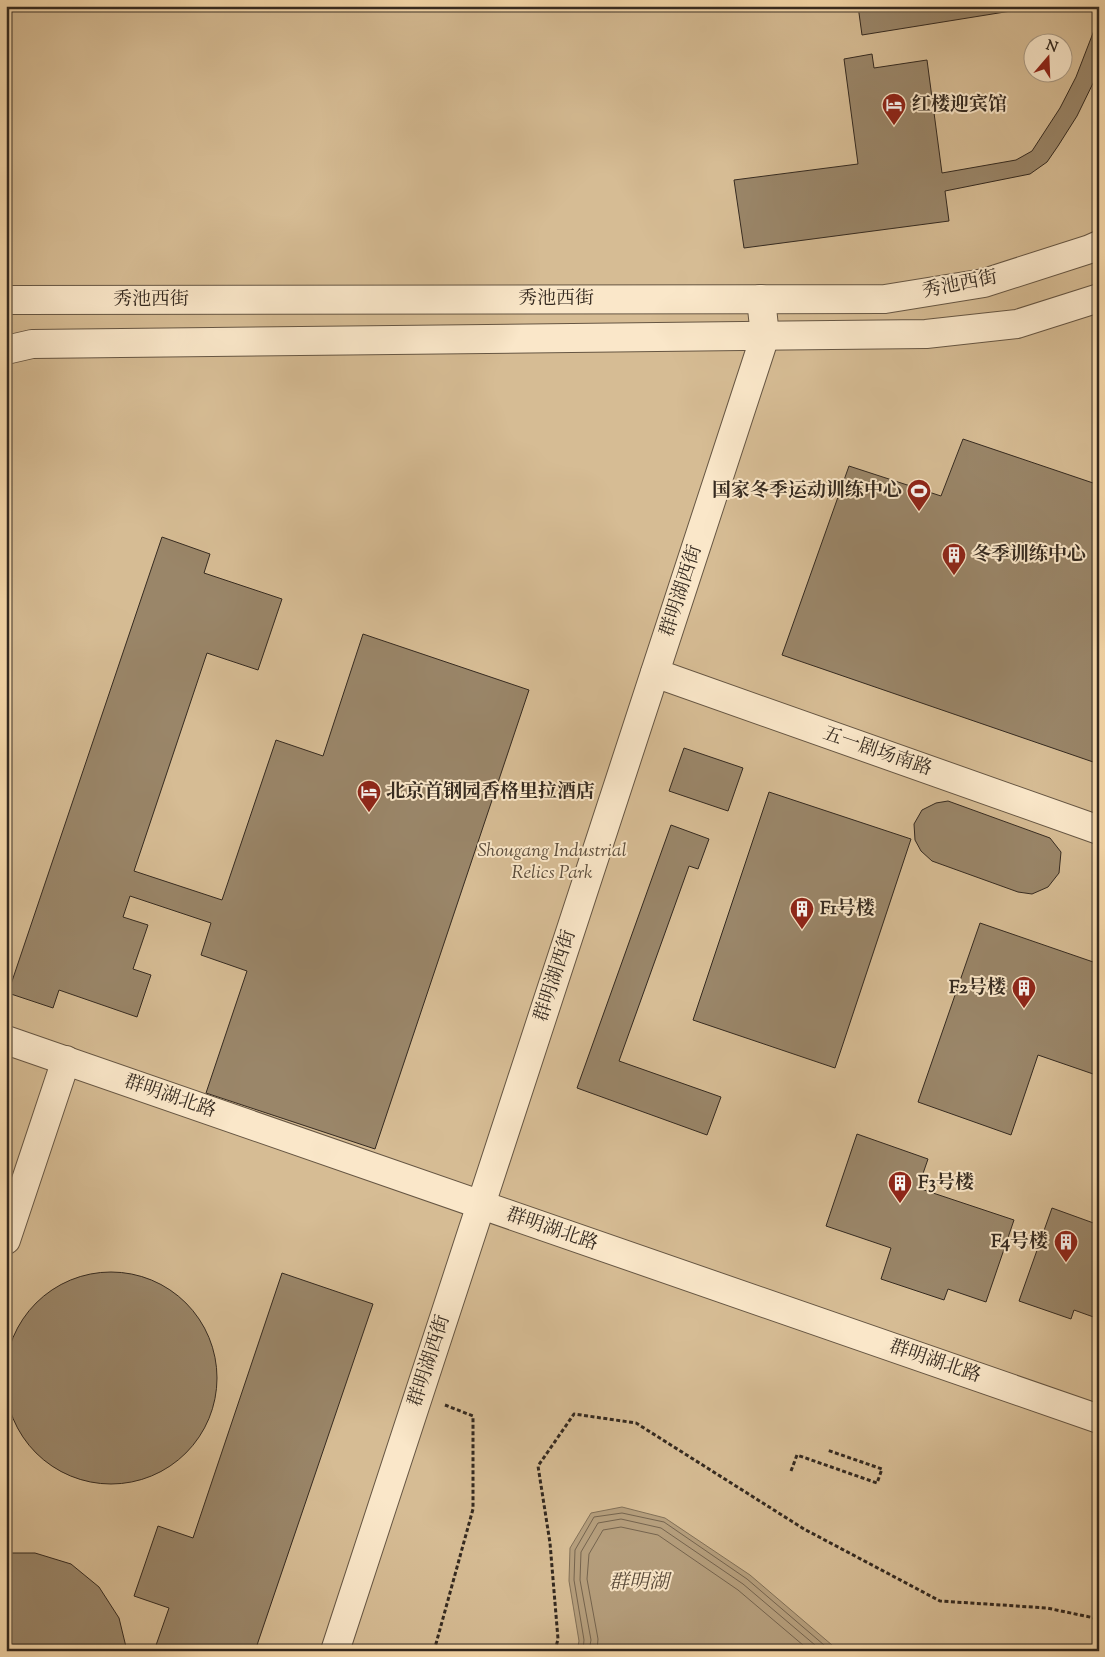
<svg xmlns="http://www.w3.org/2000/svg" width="1105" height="1657" font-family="'Sorts Mill Goudy','Noto Serif SC',serif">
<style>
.green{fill:#d6bc94;stroke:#86735a;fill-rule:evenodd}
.water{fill:#b59e7c;stroke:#827057}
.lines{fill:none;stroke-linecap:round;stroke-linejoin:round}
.shore{stroke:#75644e;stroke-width:1}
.building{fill:#9a8669;stroke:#352a20}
.minor-casing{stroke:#665643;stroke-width:30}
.path{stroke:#352a20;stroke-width:3;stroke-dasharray:4 2.5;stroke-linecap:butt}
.minor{stroke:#fae7c9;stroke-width:28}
.labels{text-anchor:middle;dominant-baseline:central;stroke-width:4;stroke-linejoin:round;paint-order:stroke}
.poi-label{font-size:19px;font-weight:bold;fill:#352a20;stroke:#fae7c9;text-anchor:start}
.street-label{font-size:19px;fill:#352a20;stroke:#fae7c9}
.park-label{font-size:19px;font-style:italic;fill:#5d4e3d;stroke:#fae7c9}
.water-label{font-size:20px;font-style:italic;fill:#5b4d3c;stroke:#fae7c9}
</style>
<rect width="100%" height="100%" fill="#f7daac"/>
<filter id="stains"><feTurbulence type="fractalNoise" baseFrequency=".004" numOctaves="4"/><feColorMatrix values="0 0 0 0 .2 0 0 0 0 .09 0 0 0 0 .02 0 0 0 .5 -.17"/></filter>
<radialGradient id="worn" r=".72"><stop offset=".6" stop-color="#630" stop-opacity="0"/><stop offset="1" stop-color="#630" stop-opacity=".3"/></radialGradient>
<!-- green -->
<path class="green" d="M6,6H1099V1651H6ZM1032,42H1062V72H1032Z"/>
<!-- water -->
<polygon class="water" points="622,1507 665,1518 750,1575 839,1651 577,1651 579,1641 569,1581 570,1548 591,1513"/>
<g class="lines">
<!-- shore -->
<g class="shore">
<polyline points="583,1651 584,1640 574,1580 575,1550 594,1517 622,1513 664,1522 747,1579 831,1651"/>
<polyline points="589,1651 591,1640 580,1580 581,1552 598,1523 621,1519 661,1528 743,1584 822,1651"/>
<polyline points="597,1651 598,1639 587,1579 589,1554 603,1530 621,1527 658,1535 738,1590 810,1651"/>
</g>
</g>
<!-- building -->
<g class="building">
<polygon points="858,6 1010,6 1011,11 862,35"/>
<polygon points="1099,13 1099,71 1077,116 1058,146 1047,162 1030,174 945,191 949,221 744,248 734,180 858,164 844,59 872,54 874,68 927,60 942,173 1016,160 1032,151 1060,108 1076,77 1093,33"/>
<polygon points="963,439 1099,485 1099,764 782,655 849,466 941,496"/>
<polygon points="162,537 210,554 204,573 282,599 258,670 207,653 134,871 222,900 276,740 323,756 363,634 529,690 375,1149 206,1093 247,971 201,955 211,923 130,896 123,917 148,925 133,969 151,975 137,1017 59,990 53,1008 8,993"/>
<polygon points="684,748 743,768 728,811 669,791"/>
<polygon points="769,792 911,839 835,1068 693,1020"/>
<polygon points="948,801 1050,838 1061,852 1059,873 1048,887 1032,894 1018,892 932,861 921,851 915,840 914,824 922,810 936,803"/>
<polygon points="671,825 709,839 698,869 689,866 619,1061 721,1097 707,1135 577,1088"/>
<polygon points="980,923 1099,964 1099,1076 1038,1055 1011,1135 918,1102"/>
<polygon points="857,1134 928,1159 918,1188 1014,1220 986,1302 948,1289 944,1300 881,1279 891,1248 826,1226"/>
<polygon points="1052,1208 1099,1225 1099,1319 1074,1310 1071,1319 1019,1301"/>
<circle cx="111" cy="1378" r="106"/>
<polygon points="282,1273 373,1304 255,1651 154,1651 169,1608 134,1596 158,1526 193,1538"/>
<polygon points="6,1553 35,1553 71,1564 99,1587 119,1618 127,1651 6,1651"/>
</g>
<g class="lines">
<defs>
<g id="minor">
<polyline points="6,300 885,299 984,283 1090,249 1099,245"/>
<polyline points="6,350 32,344 926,334 1017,324 1099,298"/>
<polyline points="655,673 1099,830"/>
<polyline points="6,1040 1099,1419"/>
<polyline points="6,1240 66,1060"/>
<polyline points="335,1651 765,336 761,299"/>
</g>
</defs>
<!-- minor casing -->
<use href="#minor" class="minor-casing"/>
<!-- path -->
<g class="path">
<polyline points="791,1471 797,1455 877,1483 882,1469 827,1450"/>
<polyline points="434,1651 473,1509 473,1416 445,1405"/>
<polyline points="555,1651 558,1639 550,1543 538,1466 574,1414 636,1423 804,1529 940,1601 1047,1608 1099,1619"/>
</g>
<!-- minor -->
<use href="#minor" class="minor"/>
</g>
<!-- icons -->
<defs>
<symbol id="hotel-pin" viewBox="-11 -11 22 30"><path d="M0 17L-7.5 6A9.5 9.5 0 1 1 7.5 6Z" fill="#8f2418" stroke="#fae7c9"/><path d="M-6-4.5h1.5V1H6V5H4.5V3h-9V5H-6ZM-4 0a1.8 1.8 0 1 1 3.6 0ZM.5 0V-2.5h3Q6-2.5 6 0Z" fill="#fff"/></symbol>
<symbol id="stadium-pin" viewBox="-11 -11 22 30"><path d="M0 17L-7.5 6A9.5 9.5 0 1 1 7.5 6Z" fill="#8f2418" stroke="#fae7c9"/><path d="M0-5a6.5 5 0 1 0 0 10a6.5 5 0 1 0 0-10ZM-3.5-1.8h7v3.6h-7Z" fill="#fff"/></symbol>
<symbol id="building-pin" viewBox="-11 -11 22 30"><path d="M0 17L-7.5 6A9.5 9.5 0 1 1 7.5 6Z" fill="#8f2418" stroke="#fae7c9"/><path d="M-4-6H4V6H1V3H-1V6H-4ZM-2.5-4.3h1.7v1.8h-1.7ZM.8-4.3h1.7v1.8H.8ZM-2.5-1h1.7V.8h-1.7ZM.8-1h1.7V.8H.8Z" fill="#fff"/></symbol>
</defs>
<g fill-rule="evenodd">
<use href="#hotel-pin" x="880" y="91" width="28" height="38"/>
<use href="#stadium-pin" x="905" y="477" width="28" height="38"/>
<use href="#building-pin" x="940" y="541" width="28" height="38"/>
<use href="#hotel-pin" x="355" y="778" width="28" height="38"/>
<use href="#building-pin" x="788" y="895" width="28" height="38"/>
<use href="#building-pin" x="1010" y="974" width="28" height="38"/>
<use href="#building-pin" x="886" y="1169" width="28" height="38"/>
<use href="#building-pin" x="1052" y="1228" width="28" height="38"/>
</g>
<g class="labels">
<!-- poi labels -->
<g class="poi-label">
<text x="912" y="105">红楼迎宾馆</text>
<text x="902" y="491" text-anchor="end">国家冬季运动训练中心</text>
<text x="972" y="555">冬季训练中心</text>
<text x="386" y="792">北京首钢园香格里拉酒店</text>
<text x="820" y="909">F1号楼</text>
<text x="1006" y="988" text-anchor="end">F2号楼</text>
<text x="918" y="1183">F3号楼</text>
<text x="1048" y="1242" text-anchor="end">F4号楼</text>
</g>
<!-- street labels -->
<g class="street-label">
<text transform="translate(960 285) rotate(-11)">秀池西街</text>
<text x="556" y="299">秀池西街</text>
<text x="151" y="300">秀池西街</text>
<text transform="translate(682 591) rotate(-72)">群明湖西街</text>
<text transform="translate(877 752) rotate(19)">五一剧场南路</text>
<text transform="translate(556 976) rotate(-72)">群明湖西街</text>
<text transform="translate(170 1097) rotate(19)">群明湖北路</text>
<text transform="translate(552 1230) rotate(19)">群明湖北路</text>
<text transform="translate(430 1361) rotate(-72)">群明湖西街</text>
<text transform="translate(935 1362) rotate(19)">群明湖北路</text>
</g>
<!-- park labels -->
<g class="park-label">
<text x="552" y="851">Shougang Industrial<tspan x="552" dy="22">Relics Park</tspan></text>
</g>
<!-- water labels -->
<g class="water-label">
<text x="639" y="1583">群明湖</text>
</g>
</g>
<!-- margin -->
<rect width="1105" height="1657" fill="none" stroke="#f7daac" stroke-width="25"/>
<rect x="8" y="8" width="1090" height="1642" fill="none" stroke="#352a20" stroke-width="2.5"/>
<rect x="12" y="12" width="1080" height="1632" fill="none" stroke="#352a20"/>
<!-- north arrow -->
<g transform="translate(1048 58) rotate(19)"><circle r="24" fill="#fae7c9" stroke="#ab9b85"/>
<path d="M0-4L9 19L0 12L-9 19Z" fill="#8f2418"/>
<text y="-8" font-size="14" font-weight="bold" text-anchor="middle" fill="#352a20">N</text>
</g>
<rect width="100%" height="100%" filter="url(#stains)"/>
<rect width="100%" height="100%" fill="url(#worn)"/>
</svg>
